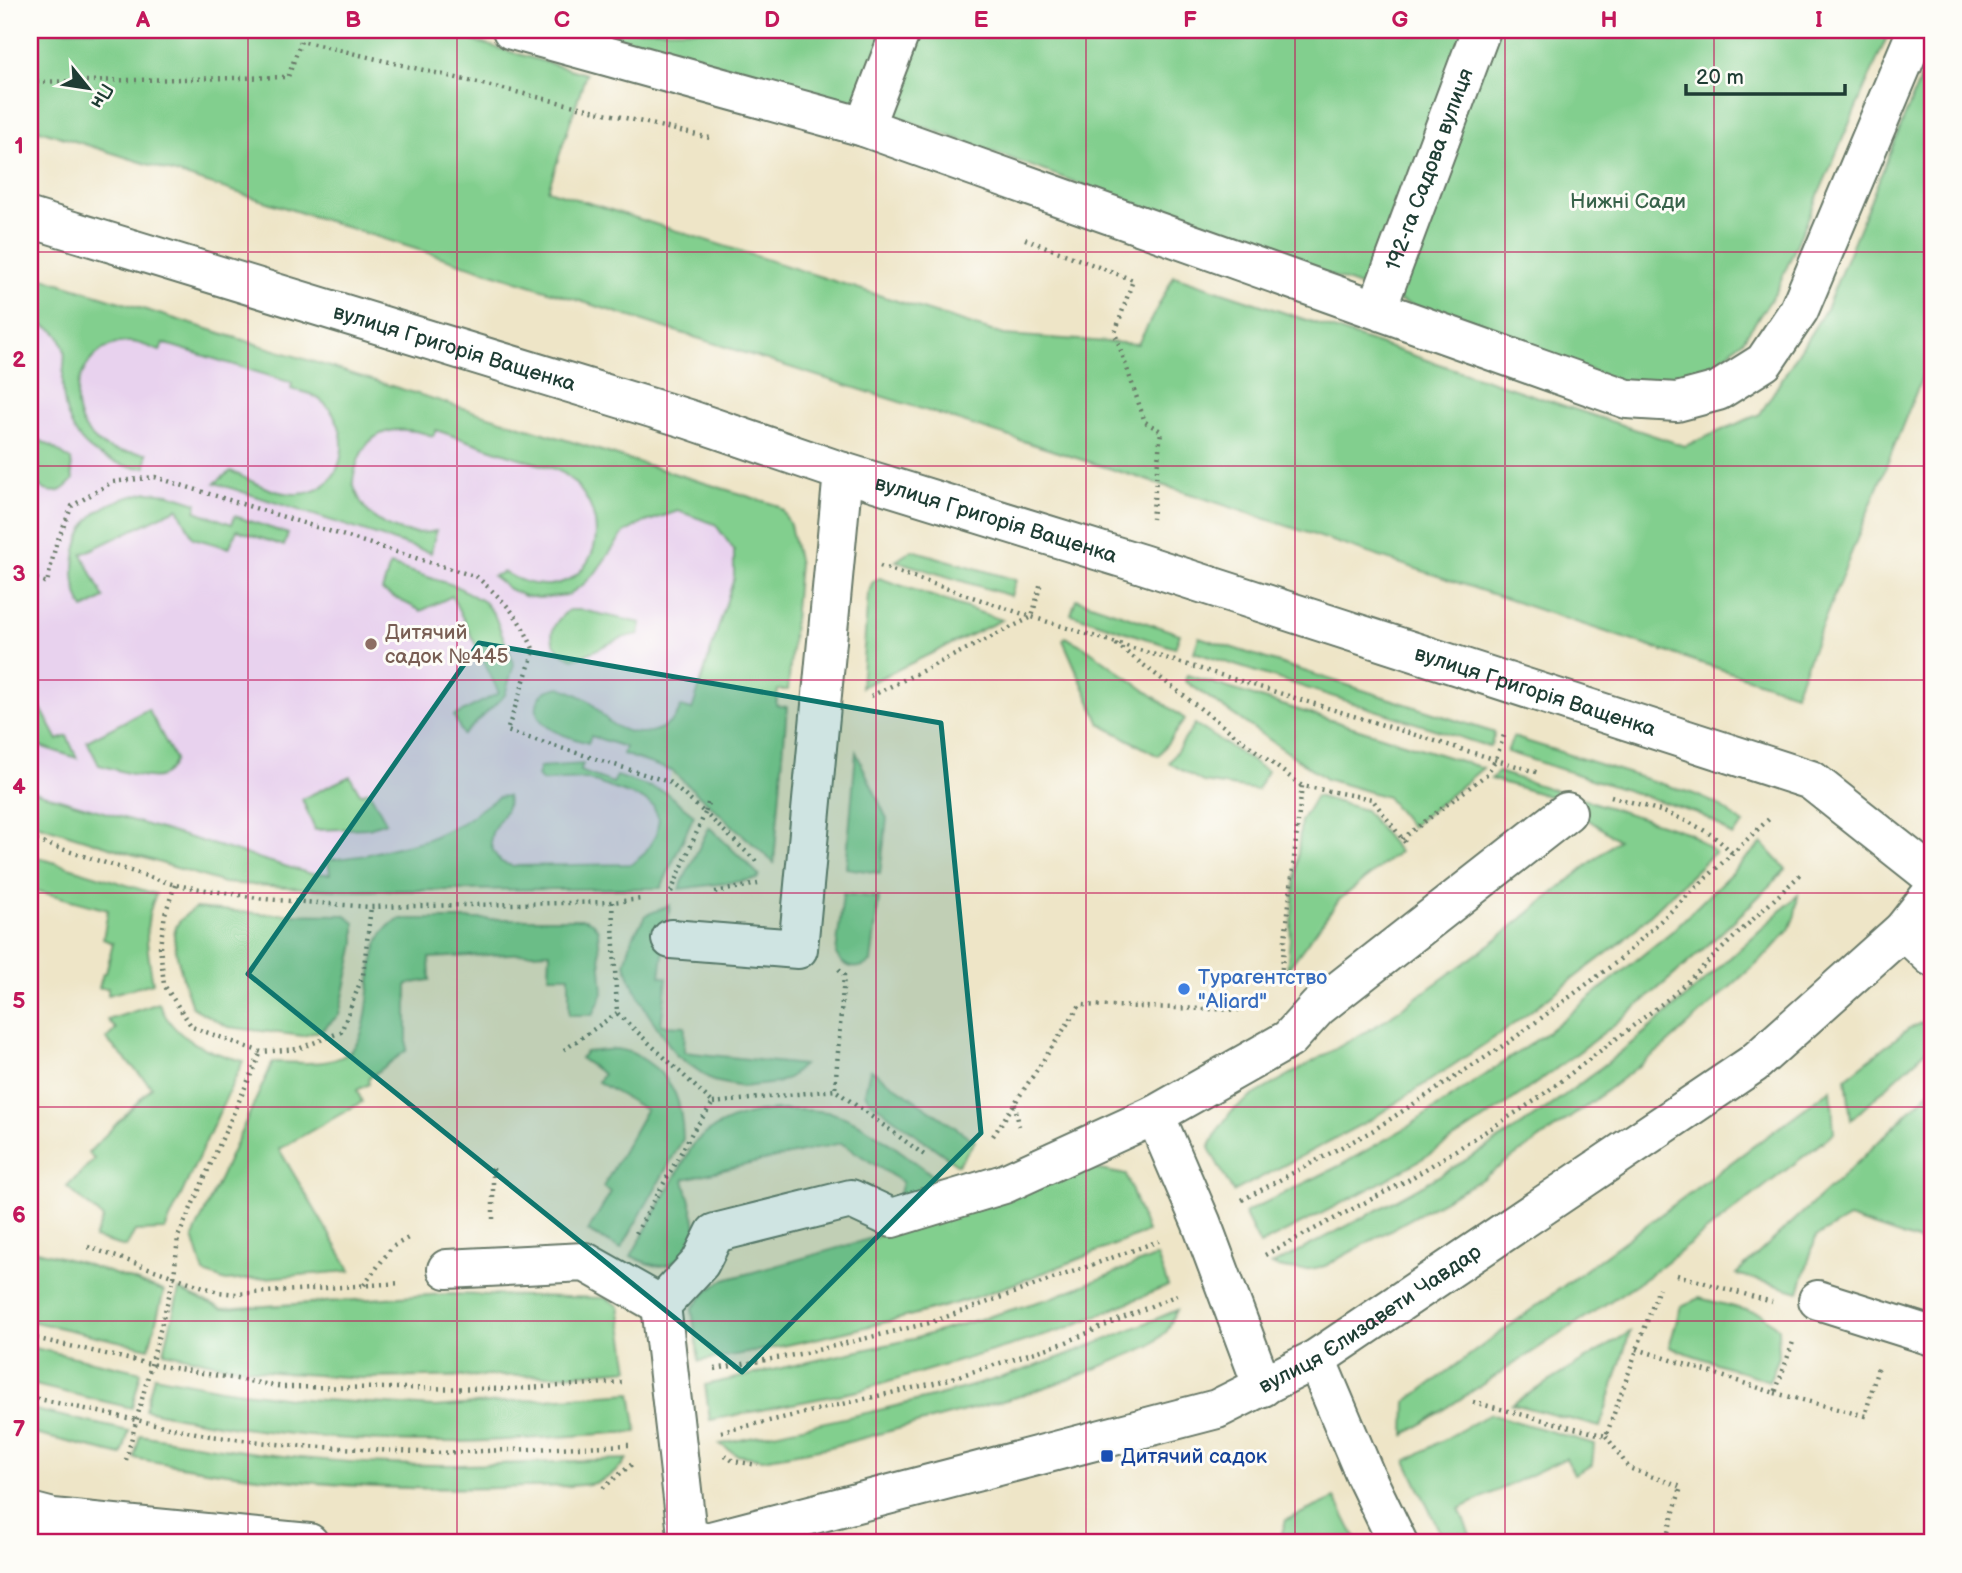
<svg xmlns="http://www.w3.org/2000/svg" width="1962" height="1573" font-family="'Balsamiq Sans',sans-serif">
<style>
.built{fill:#e8d2ee}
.green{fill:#82cf8e;stroke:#508661;stroke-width:2}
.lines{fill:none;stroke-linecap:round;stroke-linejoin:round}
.minor-casing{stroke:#677867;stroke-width:42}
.path{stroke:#677867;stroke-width:4.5;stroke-dasharray:2 5;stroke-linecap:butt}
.minor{stroke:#fff;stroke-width:38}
.marked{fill:#0f766e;fill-opacity:0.2;stroke:#0f766e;stroke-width:5;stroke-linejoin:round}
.grid{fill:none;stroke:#c2185b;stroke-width:2;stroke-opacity:0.55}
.education-dot{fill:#8d6e63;stroke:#fdfcf7;stroke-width:2.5}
.shop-dot{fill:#3f7fe0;stroke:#fdfcf7;stroke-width:2.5}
.transit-dot{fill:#1a4fb4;stroke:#fdfcf7;stroke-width:2.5}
.labels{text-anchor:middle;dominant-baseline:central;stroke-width:6;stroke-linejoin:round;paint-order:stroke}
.street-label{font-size:21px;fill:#1f3d34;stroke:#fdfcf7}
.park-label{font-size:21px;fill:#38624a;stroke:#fdfcf7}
.education-label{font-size:21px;fill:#785e54;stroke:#fdfcf7;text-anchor:start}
.shop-label{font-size:21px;fill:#366cbe;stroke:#fdfcf7;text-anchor:start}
.transit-label{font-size:21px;fill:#164399;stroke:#fdfcf7;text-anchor:start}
.neatline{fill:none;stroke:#c2185b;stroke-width:2.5}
.grid-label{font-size:23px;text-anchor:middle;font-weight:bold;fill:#c2185b}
</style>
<rect width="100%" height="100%" fill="#fdfcf7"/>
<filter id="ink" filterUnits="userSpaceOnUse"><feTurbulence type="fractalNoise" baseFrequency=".0143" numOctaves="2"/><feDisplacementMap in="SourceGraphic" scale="14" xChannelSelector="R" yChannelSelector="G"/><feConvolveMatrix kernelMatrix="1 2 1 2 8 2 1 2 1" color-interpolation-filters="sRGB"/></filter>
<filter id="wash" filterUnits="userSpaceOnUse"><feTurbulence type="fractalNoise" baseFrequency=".00686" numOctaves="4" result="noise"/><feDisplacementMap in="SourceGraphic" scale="28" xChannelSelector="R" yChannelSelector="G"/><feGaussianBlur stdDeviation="1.57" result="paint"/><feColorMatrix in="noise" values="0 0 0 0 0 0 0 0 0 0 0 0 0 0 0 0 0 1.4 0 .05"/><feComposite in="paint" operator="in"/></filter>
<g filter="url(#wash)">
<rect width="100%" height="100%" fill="#eee5c7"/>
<!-- built -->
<polygon class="built" points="30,310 162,343 292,383 715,524 734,550 734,578 661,805 671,826 632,877 308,874 30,790"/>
<!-- green -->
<g class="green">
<polygon points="30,30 437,30 586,74 548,190 1004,335 1138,344 1174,276 1685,446 1760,414 1826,309 1932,50 1932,352 1795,693 1645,645 1203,498 30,127"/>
<polygon points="590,30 1890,30 1776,292 1743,340 1706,372 1673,384 1622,382 856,102"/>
<path d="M30,274L776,505L783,511L790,525L799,564L788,690H778L776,705L787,707L774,863L672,771L623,754L625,747L591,736L588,743C569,737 529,728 538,701C542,691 550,689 560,687C570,691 580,695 589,701C598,708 603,718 612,724C636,740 670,734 681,707L692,710L734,578V550L715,524L678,511L640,524L623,534L596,572L584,584L568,595L539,598L524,596L509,589L493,576L504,572C579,618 631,531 567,476C559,468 543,466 532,462C500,452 468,441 436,430L433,436C401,425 371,426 358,461C356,468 353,475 353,482C354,489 358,496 361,502C376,528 408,537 436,531L431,553L215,483L231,471C251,481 275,495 298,494C352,492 356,416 312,395C306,392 297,391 291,389L292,383L163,343L160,351C150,348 138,341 128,342C75,344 57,420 104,446C117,453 133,452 147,453L146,467C131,469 119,464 105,458C73,444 61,410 63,377C64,361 68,350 58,335C52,327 40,324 30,321Z"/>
<path d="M30,435L51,446L71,460L73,480C65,488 60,494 48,491C27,485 30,452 30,435Z"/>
<path d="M148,492L169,494L197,503L195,511L232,524L235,516L288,534L284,546L237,530L229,548L193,538L178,508L82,554L104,598L84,609C67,584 72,532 97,512C113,500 129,497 148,492Z"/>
<polygon points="912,550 1016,580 1011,596 896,561"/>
<polygon points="390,565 456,586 484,602 494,614 514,664 505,695 463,735 454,716 499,693 452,596 421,611 382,591"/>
<polygon points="879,578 1002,620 861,687 868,595 872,583"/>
<polygon points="1076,599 1180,634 1175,648 1071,614"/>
<path d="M569,610H582L641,623L639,634C615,637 597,652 573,659C547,647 545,628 569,610Z"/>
<polygon points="1065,637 1085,647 1185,719 1158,756 1100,724 1063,640"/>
<polygon points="1199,637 1495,733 1490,747 1194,652"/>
<polygon points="1187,675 1483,768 1411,827 1387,797 1326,779 1185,681"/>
<polygon points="30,688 58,740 67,736 77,758 30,743"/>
<path d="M148,709L175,759C172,766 169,773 161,776C150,782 113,768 99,765L87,741Z"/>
<polygon points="1195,724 1267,771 1257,790 1203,782 1169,763"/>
<polygon points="1513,737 1694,794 1717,804 1744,824 1732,836 1713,821 1697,813 1507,752"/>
<polygon points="856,752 887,819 880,873 846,868"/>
<path d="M583,764L580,771L613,783L617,776L665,792L694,815L661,888L349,891L224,883L30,822V790L308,873L330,874L328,860L360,856L426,840L462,823L498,797L507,796C514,819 472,829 501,862L512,866L632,864L644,854L656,835L659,819L653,806L643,799L586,779L542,781L537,776L540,767Z"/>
<polygon points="1498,772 1689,833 1715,852 1624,940 1503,1032 1372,1119 1233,1192 1209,1148 1218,1130 1231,1112 1252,1096 1381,1023 1496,940 1618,840 1558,799 1491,779"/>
<polygon points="350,776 360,794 369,791 386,822 369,828 315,830 302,799"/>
<polygon points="1316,796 1365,810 1399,852 1339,900 1287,970 1301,821"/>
<polygon points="709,827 759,875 757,879 679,889"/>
<path d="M1762,843L1786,869C1682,977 1565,1069 1438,1149C1381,1185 1319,1214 1260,1245L1244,1213L1339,1166L1409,1126L1545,1034L1671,932Z"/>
<path d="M30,855L156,894C142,924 147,951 153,983L108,995V988H99L103,973H106L113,943L103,939L108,910L30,889Z"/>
<path d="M843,894L879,898L871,962C857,971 844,969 836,954Z"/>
<path d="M1798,895L1795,915L1789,930L1770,951L1666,1045L1584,1108L1479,1181L1325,1266C1306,1271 1291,1271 1272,1265C1373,1213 1473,1162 1565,1095C1648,1034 1723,965 1798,895Z"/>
<polygon points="670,905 660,976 667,978 661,1025 685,1026 684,1052 803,1065 790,1077 777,1083 742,1087 713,1081 676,1055 647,1012 631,981 625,964 632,938 646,915"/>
<path d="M195,908L269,914L345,915L355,923V944L339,1015L322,1030L303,1036L228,1027L192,1007C186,988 174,954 174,934C175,924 186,914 195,908Z"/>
<path d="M401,919H585L592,922L598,930L603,993L593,1015H569V976H549L550,952L429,958L430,980L407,984V1050L368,1079L369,1084L357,1090L362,1102L279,1149L351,1271L226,1281L204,1273L193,1237L273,1062C296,1062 327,1067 347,1054C379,1032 360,955 387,928C390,924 396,922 401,919Z"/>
<path d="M159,1003C173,1039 207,1052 243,1061L165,1230L135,1231L126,1247L94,1238L103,1218L67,1187L94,1159L88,1153L152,1087L106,1039L116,1029L108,1020Z"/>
<polygon points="1926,1021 1932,1021 1932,1045 1851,1120 1846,1078 1909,1028"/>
<path d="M616,1049C628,1050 636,1054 646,1061C676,1081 682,1104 683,1139L621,1249L588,1231L611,1192L603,1187L646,1110L598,1082L603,1074L580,1058L586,1052Z"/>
<polygon points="870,1069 975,1141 958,1165 870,1101 865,1093"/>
<polygon points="1831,1089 1834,1133 1647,1277 1405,1435 1406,1402"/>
<polygon points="1932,1089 1932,1246 1849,1218 1816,1237 1799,1292 1736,1274 1859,1161"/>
<path d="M778,1110C794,1110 811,1109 827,1112C864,1118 916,1164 947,1186L898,1197L902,1182L841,1143L684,1179C687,1195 695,1212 696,1228C696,1237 693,1241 688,1248C670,1273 655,1268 631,1256L694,1143C717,1122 746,1112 778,1110Z"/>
<path d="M1089,1168L1126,1175L1147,1232C1077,1259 1007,1290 935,1309C858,1330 778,1349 699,1361L692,1309L705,1293L721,1281C845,1247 968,1211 1089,1168Z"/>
<polygon points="30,1249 82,1263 164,1291 149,1348 30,1321"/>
<polygon points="1157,1256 1168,1286 1060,1331 858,1391 710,1420 705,1385 913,1339 1051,1298"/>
<polygon points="179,1290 222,1309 445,1294 606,1298 619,1306 629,1369 562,1375 360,1378 272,1372 218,1364 164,1352"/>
<polygon points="1699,1298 1762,1314 1778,1328 1779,1357 1769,1381 1669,1347 1681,1306"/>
<path d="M1177,1310L1167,1331L1150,1346L1078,1376L1017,1397L830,1447L763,1459L737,1455L720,1444C818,1424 917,1404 1012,1374C1068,1356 1122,1333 1177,1310Z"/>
<polygon points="1630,1332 1600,1427 1512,1404"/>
<polygon points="30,1347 141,1372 132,1408 30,1384"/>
<path d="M154,1376L221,1389L289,1398L434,1407L631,1393L637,1432C575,1435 513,1441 451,1442C349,1443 244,1432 145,1410Z"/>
<polygon points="30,1409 129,1431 122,1455 30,1433"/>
<polygon points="1490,1414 1594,1444 1592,1465 1574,1474 1566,1458 1459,1509 1473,1541 1468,1543 1445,1543 1406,1461"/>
<path d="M140,1435C222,1449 304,1461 388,1464C468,1467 548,1462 627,1459C620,1469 609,1478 598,1482C580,1488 543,1486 523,1487C393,1493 262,1482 134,1458Z"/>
<polygon points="1335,1498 1358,1543 1279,1543 1286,1520"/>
</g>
</g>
<g filter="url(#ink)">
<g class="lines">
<defs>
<g id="minor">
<polyline points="512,30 864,127 1627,399 1677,402 1718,391 1764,362 1799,310 1917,30"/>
<polyline points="864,127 901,30"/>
<path id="s1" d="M30,218L688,419L843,472L1142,564L1811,780L1932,876"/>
<path id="s2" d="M1377,309L1481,30"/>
<polyline points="1903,930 1932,957"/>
<polyline points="671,939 798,949 843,472"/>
<polyline points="447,1269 585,1262 661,1305"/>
<polyline points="1818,1300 1932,1336"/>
<polyline points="1316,1359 1365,1475 1398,1543"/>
<polyline points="1263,1387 1201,1222 1155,1115 1289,1039 1318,1007 1567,812"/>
<polyline points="30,1512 53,1518 309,1543"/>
<polyline points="688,1543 661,1305 700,1263 715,1233 851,1199 892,1218 1004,1184 1155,1115"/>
<path id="s3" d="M703,1543L1217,1409L1316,1359L1753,1064L1903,930L1932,893"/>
</g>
</defs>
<!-- minor casing -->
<use href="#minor" class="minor-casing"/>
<!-- path -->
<g class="path">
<polyline points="30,82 288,77 301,41 714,139"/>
<polyline points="1025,239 1133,280 1115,333 1145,422 1161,431 1152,519"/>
<polyline points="880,566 1032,617 1539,773"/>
<path d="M30,577L47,583L56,544L72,506L112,482L155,477L477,577C506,603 519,615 534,651L507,731L669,782L705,813L708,803"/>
<polyline points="1116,644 1302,786"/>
<polyline points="871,696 1032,617 1041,582"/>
<path d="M1611,796C1653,809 1701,819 1732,853"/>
<polyline points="30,839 175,885 264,899 371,907 612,902 643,899"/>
<polyline points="1402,839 1487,774 1496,759 1505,732"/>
<polyline points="175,885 165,914 160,946 164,985 192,1027 261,1052 298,1049 341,1032 363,975 371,907"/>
<polyline points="671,892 705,813 758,863"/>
<polyline points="715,892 758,884"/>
<polyline points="612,902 617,1013 713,1103 693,1131 635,1235"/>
<polyline points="839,969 844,975 835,1090 927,1157"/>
<polyline points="1281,976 1302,786 1372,799 1407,845"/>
<polyline points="564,1050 617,1013"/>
<polyline points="713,1103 835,1090"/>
<polyline points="1015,1104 1019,1126"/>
<polyline points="993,1136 1080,1005 1239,1010"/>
<polyline points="1242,1200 1372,1131 1509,1042 1618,961 1771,817"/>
<polyline points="493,1219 493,1168"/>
<polyline points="88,1247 218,1292 237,1294 401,1283"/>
<polyline points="1265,1255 1408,1180 1536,1100 1672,996 1801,874"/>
<polyline points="1677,1275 1772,1302"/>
<polyline points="364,1285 392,1247 410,1237"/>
<polyline points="30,1337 150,1364 283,1387 511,1389 623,1382"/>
<polyline points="1637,1349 1775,1393 1793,1342 1792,1339"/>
<polyline points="715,1369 805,1353 929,1323 1159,1241"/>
<polyline points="1775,1393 1865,1416 1878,1367"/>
<polyline points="30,1397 210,1436 285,1445 436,1453 629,1445"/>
<polyline points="1473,1402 1606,1436 1659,1288"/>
<polyline points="721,1432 943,1381 1064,1343 1177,1295"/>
<polyline points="1606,1436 1629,1468 1681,1487 1665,1543"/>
<polyline points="725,1455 733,1461 758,1465"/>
<polyline points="126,1460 174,1277 178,1237 261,1052"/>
<polyline points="603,1488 632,1464"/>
</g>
<!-- minor -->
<use href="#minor" class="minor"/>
</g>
</g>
<!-- marked area -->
<path class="marked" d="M479,643L941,723L981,1133L742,1372L248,974Z"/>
<!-- grid -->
<path class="grid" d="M248,30V1543M457,30V1543M667,30V1543M876,30V1543M1086,30V1543M1295,30V1543M1505,30V1543M1714,30V1543M30,252H1932M30,466H1932M30,680H1932M30,893H1932M30,1107H1932M30,1321H1932"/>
<!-- markers -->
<circle class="education-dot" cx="371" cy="644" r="7"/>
<circle class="shop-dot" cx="1184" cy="989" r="7"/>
<rect class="transit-dot" x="1100" y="1449" width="14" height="14" rx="3.5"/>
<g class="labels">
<!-- street labels -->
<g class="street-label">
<text stroke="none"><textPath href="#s2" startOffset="149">192-га Садова вулиця</textPath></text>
<text stroke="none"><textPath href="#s1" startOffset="444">вулиця Григорія Ващенка</textPath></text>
<text stroke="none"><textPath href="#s1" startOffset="1012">вулиця Григорія Ващенка</textPath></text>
<text stroke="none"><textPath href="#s1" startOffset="1578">вулиця Григорія Ващенка</textPath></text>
<text stroke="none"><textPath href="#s3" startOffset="709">вулиця Єлизавети Чавдар</textPath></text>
</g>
<!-- park labels -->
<g class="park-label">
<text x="1628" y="201">Нижні Сади</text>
</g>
<!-- education labels -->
<g class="education-label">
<text x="385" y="632">Дитячий<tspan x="385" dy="24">садок №445</tspan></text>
</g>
<!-- shop labels -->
<g class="shop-label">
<text x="1198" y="977">Турагентство<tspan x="1198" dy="24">"Aliard"</tspan></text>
</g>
<!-- transit labels -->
<g class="transit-label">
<text x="1121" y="1456">Дитячий садок</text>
</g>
</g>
<!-- margin -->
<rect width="1962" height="1573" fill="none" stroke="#fdfcf7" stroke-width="77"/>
<!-- north arrow -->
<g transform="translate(88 88) rotate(120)" stroke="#fdfcf7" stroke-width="5" paint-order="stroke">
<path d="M0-5L12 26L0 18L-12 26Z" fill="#1f3d34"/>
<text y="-10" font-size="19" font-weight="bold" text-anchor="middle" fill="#1f3d34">Пн</text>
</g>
<!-- scale -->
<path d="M1686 84v10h159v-10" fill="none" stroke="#1f3d34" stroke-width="3.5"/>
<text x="1696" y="84" font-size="21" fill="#1f3d34" stroke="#fdfcf7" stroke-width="5" paint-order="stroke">20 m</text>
<rect x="38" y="38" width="1886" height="1496" class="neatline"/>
<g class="grid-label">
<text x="143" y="27">A</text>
<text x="353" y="27">B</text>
<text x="562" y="27">C</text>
<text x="772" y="27">D</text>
<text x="981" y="27">E</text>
<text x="1190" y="27">F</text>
<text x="1400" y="27">G</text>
<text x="1609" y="27">H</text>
<text x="1819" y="27">I</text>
<text x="19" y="153">1</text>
<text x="19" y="367">2</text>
<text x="19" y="581">3</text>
<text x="19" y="794">4</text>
<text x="19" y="1008">5</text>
<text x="19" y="1222">6</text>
<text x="19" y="1436">7</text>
</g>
</svg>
